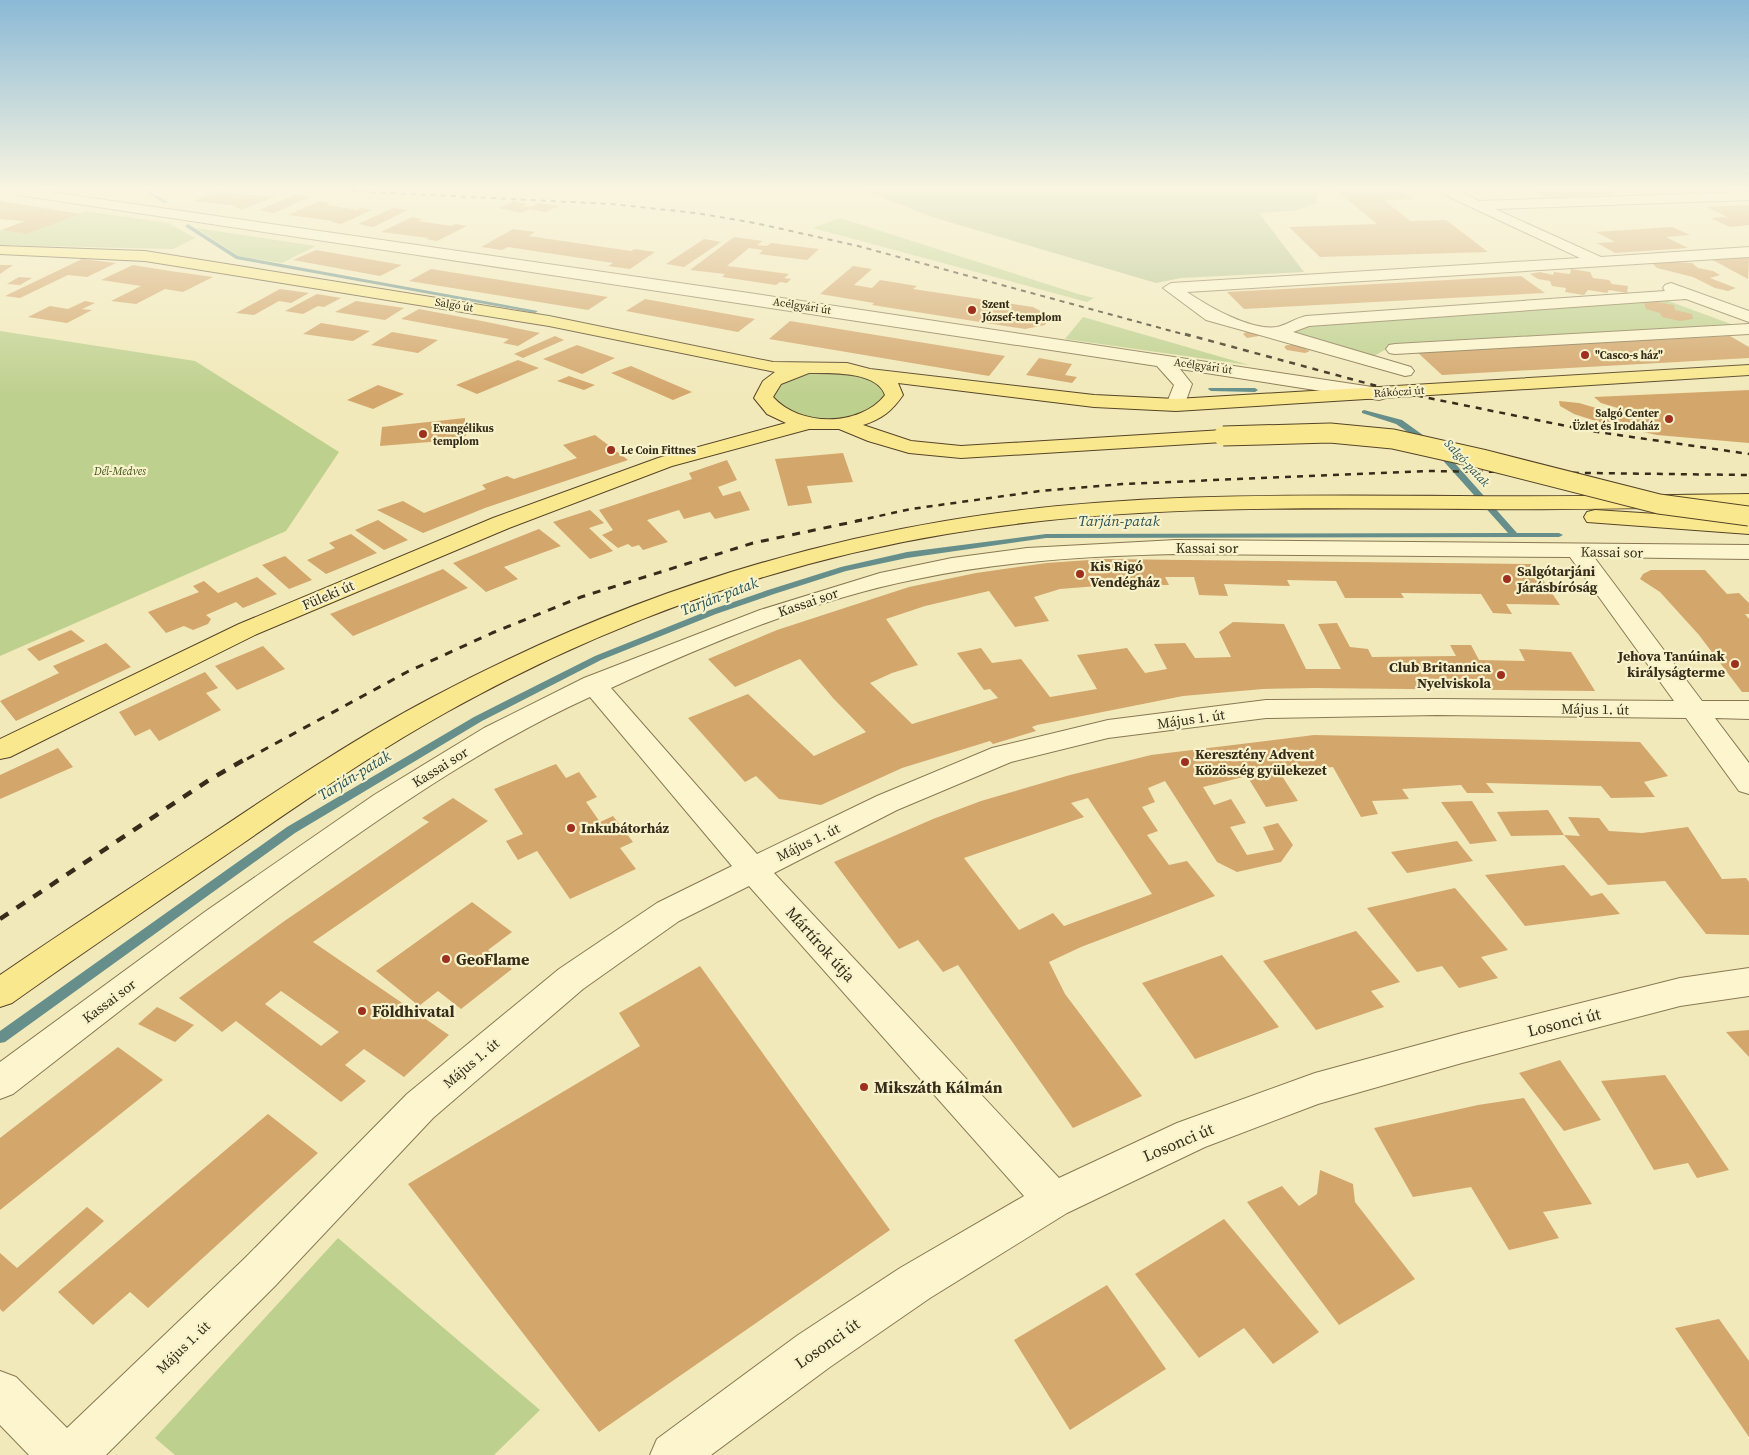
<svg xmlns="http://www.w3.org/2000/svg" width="1749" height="1455" font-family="'Source Serif 4',serif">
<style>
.green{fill:#bed08e}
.cemetery{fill:#b5c38e}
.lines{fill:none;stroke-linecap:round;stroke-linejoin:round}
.stream{fill:#668f8b;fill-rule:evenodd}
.building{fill:#d3a66c;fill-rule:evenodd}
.minor-casing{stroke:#897853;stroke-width:2}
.major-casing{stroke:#564428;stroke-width:2}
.minor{fill:#fcf5ce;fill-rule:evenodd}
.major{fill:#f9e88d;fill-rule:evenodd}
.rail-far3{stroke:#372c1a;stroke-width:2;stroke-dasharray:5 5;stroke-linecap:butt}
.rail-far2{stroke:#372c1a;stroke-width:2.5;stroke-dasharray:6 6;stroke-linecap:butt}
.rail-far1{stroke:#372c1a;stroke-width:3;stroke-dasharray:8 8;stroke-linecap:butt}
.rail{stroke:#372c1a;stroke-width:4.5;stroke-dasharray:10 10;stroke-linecap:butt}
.major-bridge-casing{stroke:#564428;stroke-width:21;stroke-linecap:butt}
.major-bridge{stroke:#f9e88d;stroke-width:19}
.poi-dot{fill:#9d301e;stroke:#f8f2ca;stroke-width:2}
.labels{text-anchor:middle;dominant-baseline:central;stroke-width:4.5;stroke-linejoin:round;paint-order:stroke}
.far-poi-label{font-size:11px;font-weight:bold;fill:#372c1a;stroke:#f8f2ca;text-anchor:start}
.far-street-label{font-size:11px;fill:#372c1a;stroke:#f8f2ca}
.far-park-label{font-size:11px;font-style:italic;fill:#3f551e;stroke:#f8f2ca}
.far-water-label{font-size:12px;font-style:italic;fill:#275458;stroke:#f8f2ca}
.street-label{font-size:14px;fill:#372c1a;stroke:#f8f2ca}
.poi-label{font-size:14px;font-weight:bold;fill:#372c1a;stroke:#f8f2ca;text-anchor:start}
.water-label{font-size:15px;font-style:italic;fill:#275458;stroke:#f8f2ca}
.near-street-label{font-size:16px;fill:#372c1a;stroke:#f8f2ca}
.near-poi-label{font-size:16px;font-weight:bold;fill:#372c1a;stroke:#f8f2ca;text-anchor:start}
</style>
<rect width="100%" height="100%" fill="#f1e9ba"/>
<!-- green -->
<g class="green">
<polygon points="86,211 168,223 195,238 173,249 0,245 0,230 26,234"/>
<polygon points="840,218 1078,294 1094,298 1087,302 813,228"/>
<polygon points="196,228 316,246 282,263 239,256"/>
<polygon points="1663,299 1739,327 1390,347 1372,357 1294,333 1303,325"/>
<polygon points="1083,317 1249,365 1065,339"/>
<polygon points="0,331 195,361 339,452 286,531 0,656"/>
<polygon points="807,368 881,378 890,404 841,423 780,415 765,388"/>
<polygon points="338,1238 540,1410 494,1455 175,1455 155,1438"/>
</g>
<!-- cemetery -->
<polygon class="cemetery" points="865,191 1317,191 1317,203 1298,210 1259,213 1304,272 1181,278 1156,283 932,217"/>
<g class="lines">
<!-- stream -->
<g class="stream">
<polygon points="144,191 149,191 168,202 164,203"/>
<polygon points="188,224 238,256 538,311 535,313 236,259 186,227 185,226"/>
<polygon points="1209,388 1255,388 1258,390 1255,392 1211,391 1208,389"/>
<polygon points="1364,410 1402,420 1434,443 1427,445 1396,424 1362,413 1362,411"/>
<polygon points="1438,451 1444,451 1517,533 1559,533 1563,535 1559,537 1046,538 907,558 846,571 774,594 716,614 601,660 482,721 295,833 5,1042 0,1043 0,1031 287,827 474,717 595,656 710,610 768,590 841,567 907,552 1046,534 1508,533 1438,455"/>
</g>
</g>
<!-- building -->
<g class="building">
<polygon points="220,191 261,196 277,196 243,209 234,208 237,206 193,201"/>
<polygon points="1337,191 1402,191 1413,199 1384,200 1410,221 1446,220 1488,252 1320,257 1289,227 1377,224"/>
<polygon points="1534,191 1608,191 1614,194 1548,198"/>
<polygon points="296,194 310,197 274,213 259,210"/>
<polygon points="0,201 80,214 26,234 1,230 25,221 0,219"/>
<polygon points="320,201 330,203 326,205 357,210 361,208 372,210 341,224 331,222 334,221 288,215"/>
<polygon points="513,201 527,204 522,206 531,207 539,203 559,206 546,212 529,209 521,213 499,208"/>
<polygon points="1749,205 1749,225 1730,227 1711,218 1727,217 1707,207"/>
<polygon points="393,208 408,210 373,227 358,224"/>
<polygon points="412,217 422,219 418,221 451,226 455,224 467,226 437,241 426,239 429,238 381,232"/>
<polygon points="1672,227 1690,235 1666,237 1688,248 1615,253 1597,243 1615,242 1596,232"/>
<polygon points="513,229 535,232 529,236 631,251 635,249 655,252 630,269 608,266 613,263 508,247 502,250 481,247"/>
<polygon points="734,237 763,241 757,245 767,246 771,243 819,249 807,260 759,254 763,250 749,248 727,266 789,274 784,278 791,279 787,283 780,282 776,285 722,277 725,274 690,270"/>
<polygon points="704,239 721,242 684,267 666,264"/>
<polygon points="316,250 402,265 380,276 293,260"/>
<polygon points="1749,256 1748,279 1709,258"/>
<polygon points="82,259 116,263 87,277 68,275 20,298 5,296"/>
<polygon points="1660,261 1692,263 1698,268 1713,271 1720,275 1710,278 1736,288 1728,291 1715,288 1693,277 1657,268 1653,264"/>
<polygon points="0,265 13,265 0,274"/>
<polygon points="133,265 170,271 213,277 183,292 165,289 136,304 111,301 141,286 101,280"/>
<polygon points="853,266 872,269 854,285 872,288 880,280 917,286 913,289 1033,307 1050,316 1045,325 1025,329 872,305 874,303 820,294"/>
<polygon points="431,269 608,297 588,310 409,281"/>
<polygon points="1571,269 1590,272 1593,278 1609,280 1612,284 1628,286 1627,293 1609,290 1607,293 1588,290 1584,295 1565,292 1566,288 1552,286 1550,281 1538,279 1530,274 1540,272 1553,275 1554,272 1570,274"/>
<polygon points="1521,276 1545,293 1244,309 1227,292"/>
<polygon points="19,277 32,278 20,285 7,284"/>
<polygon points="280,289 309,293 291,303 279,301 254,315 236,313"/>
<polygon points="317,294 341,298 324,307 318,306 303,314 285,311"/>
<polygon points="645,299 755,319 738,332 626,311"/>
<polygon points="85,301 95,303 82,309 92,310 67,323 28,317 50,306 68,309"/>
<polygon points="356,301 404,308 385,320 335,312"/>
<polygon points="1656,302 1674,305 1675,310 1692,314 1693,319 1680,321 1662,317 1660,313 1646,309 1644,303"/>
<polygon points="419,309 477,320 540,333 518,346 503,343 509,339 401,319"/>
<polygon points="790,321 1005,356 989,376 769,339"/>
<polygon points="321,323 370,331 353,341 303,334"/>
<polygon points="392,332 438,340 418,353 371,345"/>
<polygon points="1246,332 1255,333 1259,336 1247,338 1243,334"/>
<polygon points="555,336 564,340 523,358 514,354"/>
<polygon points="1730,336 1749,347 1749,358 1442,375 1417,352"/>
<polygon points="577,345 615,358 582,374 543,359"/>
<polygon points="1287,345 1296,345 1310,351 1305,353 1287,350 1284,347"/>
<polygon points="1039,358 1072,364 1065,375 1077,377 1072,383 1026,375"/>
<polygon points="518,360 539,368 477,394 456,385"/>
<polygon points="631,366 692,392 673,400 611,373"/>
<polygon points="569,376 595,385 584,390 557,381"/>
<polygon points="378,385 404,394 373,409 347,400"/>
<polygon points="1749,390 1749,443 1657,435 1602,423 1574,414 1560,406 1559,401 1579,403 1620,415 1621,409 1601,403 1594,397"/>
<polygon points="465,418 465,424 479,423 479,430 466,431 466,436 441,439 442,441 380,446 382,427"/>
<polygon points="595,435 628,460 485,508 423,533 377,510 403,501 424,513 486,489 482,485 507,476 514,479 577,458 563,445"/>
<polygon points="843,453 853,482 807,486 812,503 788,506 775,459"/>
<polygon points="727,460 737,480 718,487 723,496 740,491 750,510 715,519 710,512 684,519 679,510 647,520 668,542 643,550 639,545 632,547 628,544 618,548 602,535 613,530 599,510 692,479 689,473"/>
<polygon points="590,510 604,523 589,528 613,551 590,559 553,522"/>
<polygon points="378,520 408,540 384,550 355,530"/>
<polygon points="539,529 561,546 504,567 518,579 486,592 453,563"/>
<polygon points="351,534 377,553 326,574 307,560 335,548 329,543"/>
<polygon points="285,556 312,580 289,589 262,565"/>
<polygon points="1103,559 1532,564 1560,605 1506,604 1512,614 1493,613 1481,594 1401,593 1404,598 1345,598 1336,581 1287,580 1290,586 1224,584 1228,596 1199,595 1194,577 1165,577 1169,585 1110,585 1060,589 1034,597 1049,621 1015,627 989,591 925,606 886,619 918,665 892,673 870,683 912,724 998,698 990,689 984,690 957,653 981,648 992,663 1021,659 1050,697 1097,689 1077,655 1127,648 1145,673 1167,669 1154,644 1185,643 1195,658 1231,657 1219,632 1233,622 1284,624 1306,669 1341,669 1318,624 1337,623 1350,647 1368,649 1372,657 1456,656 1450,645 1471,645 1479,660 1525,661 1519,649 1571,652 1595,691 1315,688 1263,689 1183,696 1037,725 1032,727 1036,731 993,744 990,741 902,768 821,805 779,799 756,776 745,782 688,718 748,694 814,756 866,732 833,698 800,659 735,687 708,659 777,630 909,587 976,573 1047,563"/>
<polygon points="443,569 468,588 353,636 330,614"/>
<polygon points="1651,570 1705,570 1727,594 1739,593 1749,603 1749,614 1745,614 1749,619 1749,692 1742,692 1699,635 1660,592 1640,579 1643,574"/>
<polygon points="257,577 277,594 243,608 236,602 206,615 211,619 208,624 193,630 184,626 166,633 148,612 199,592 193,586 204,581 218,593"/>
<polygon points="71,630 85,641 39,661 27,649"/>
<polygon points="106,643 131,667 16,721 0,701 59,673 53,666"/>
<polygon points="263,646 285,669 237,690 215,666"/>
<polygon points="205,672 218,688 206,693 221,710 159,741 150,729 135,736 119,712"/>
<path d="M1314,735L1640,742L1668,776L1644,782L1655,797L1611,798L1601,786L1486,783L1494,793H1467L1461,785L1402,789L1409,799L1372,801L1378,814L1361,817L1333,767L1280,773L1298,801L1266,807L1247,776L1203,787L1214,805L1231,799L1246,823L1230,827L1247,855L1274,850L1263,827L1278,823L1293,845L1281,862L1237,872L1217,862L1165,781L1148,788L1155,802L1142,807L1158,831L1147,835L1169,865L1187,861L1215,896L1081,947L1049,962L1065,994L1142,1096L1073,1128L958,965L943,972L918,940L899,949L834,862L933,819L981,801L1070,775L1151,755ZM1088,798L1152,894L1064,926L1053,913L1019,930L964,858L1084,817L1071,803Z"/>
<polygon points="58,748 73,767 0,799 0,775"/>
<polygon points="556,764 566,778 579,772 597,797 586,802 600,822 613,816 633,842 620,848 636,869 570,899 537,851 518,860 506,841 523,834 494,789"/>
<path d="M453,798L488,821L313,942L449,1035L404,1077L364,1049L345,1065L366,1081L341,1102L236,1021L222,1032L179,998L283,922L429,822L422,818ZM281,991L339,1032L321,1046L265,1004Z"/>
<polygon points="1472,801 1497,841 1470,844 1441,802"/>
<polygon points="1548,810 1564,835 1511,836 1497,812"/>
<polygon points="1568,817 1599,818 1609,831 1642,833 1688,827 1722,879 1746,878 1749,882 1749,935 1706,934 1665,881 1608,885 1564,835 1580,836"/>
<polygon points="1457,841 1473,861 1407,873 1391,852"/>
<polygon points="1564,865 1591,896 1602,893 1620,914 1525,926 1485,875"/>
<polygon points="1455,888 1508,950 1481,957 1498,978 1459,988 1442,966 1417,972 1367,908"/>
<polygon points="472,902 512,932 488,950 512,969 461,1009 438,991 419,1006 376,971"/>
<polygon points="1356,931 1400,982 1371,991 1384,1007 1316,1030 1263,961"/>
<polygon points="1222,955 1279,1027 1195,1059 1142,983"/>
<polygon points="700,966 890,1230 599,1432 408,1184 640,1046 619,1013"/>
<polygon points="157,1007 194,1025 175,1042 138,1024"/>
<polygon points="1749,1030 1749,1057 1726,1032"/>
<polygon points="118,1047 163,1080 0,1210 0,1138"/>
<polygon points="1560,1060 1601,1120 1564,1131 1519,1073"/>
<polygon points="1665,1075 1729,1170 1697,1178 1688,1163 1654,1170 1601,1081"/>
<polygon points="1524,1098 1592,1204 1543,1212 1559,1238 1509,1250 1471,1187 1413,1197 1374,1128 1478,1105"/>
<polygon points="268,1114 318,1153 148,1308 130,1292 93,1325 58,1292"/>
<polygon points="1320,1170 1353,1184 1355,1202 1415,1279 1339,1325 1247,1202 1282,1186 1299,1206 1317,1194"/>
<polygon points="87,1207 104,1221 3,1312 0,1309 0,1253 17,1268"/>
<polygon points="1224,1219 1319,1332 1273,1364 1244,1328 1199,1358 1135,1274"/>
<polygon points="1107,1285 1166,1369 1070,1430 1014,1340"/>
<polygon points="1719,1319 1749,1361 1749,1437 1675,1328"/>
</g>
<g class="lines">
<defs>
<g id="minor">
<polygon points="11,191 43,191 742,292 1379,388 1386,390 1388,394 1386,398 1379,400 1180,369 1192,384 1183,409 1169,409 1166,405 1174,385 1157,366 18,195"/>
<path d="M1442,191H1458L1479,201L1749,192V200L1495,209L1601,257L1749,247V257L1187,292C1208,306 1250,331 1277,327C1287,325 1296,318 1306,316L1665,291L1663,288L1665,285L1671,283L1749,311V322L1686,299L1309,326L1293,332L1411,367L1414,371L1411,375L1405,376L1206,320L1163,288L1171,283L1580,258L1443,194Z"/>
<polygon points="1749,324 1749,334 1395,354 1389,353 1386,349 1389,345 1395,344"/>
<path d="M1176,540L1749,545V559L1594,557L1702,701H1749V719L1715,718L1749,763V794L1739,791L1686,718L1437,715L1266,718L1108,738L1011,762L897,810L774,873L1059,1178L1177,1123L1315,1073L1462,1033L1680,978L1749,968V996L1680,1006L1462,1063L1318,1104L1205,1147L1067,1213L930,1298L830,1367L711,1455H650L657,1439L798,1335L900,1268L1024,1196L749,886L679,921L583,989L433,1118L275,1286L106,1455H29L0,1425V1371L16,1377L67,1428L245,1258L407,1094L559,969L657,903L732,866L590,697C491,742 401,803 313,866C211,939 112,1017 13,1094L0,1099V1062L206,911L374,795L484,728L584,678L760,610L880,573L952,558L1027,548ZM1176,554L1570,557L1674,701L1437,699L1266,700L1108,720L992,748L877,796L757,854L611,688C708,644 811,600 917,579C1002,561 1089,556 1176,554Z"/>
</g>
<g id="major">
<path d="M0,246L145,251L549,316L773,362L847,363L870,369L1094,395L1176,399L1749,365V375L1176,411L1094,407L898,383L903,395C892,411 882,419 863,425L911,441L961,446L1223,430L1230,432L1233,436L1230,440L1223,442L961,458L909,453L868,441L839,429H809L672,466L509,528L257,634L10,757L0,759V739L239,624L493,518L658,458L786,423L767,414L754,398L763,381L775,372L549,326L145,261L0,254ZM809,373C830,373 877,371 885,395C860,427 800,427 773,397L781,384Z"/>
<path d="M1749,494V506C1659,508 1568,510 1478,509C1301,508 1122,504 947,534C772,563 601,626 447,712C368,756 294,808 220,859C150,907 81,954 12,1003L0,1007V975C67,929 135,885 203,840C278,790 353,739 433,697C593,612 766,551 945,521C1114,492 1287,495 1459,496C1556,497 1652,495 1749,494Z"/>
<polygon points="1595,510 1749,520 1749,534 1587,522 1584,517 1587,512"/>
</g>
</defs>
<!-- minor casing -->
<use href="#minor" class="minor-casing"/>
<!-- major casing -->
<use href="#major" class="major-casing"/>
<!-- minor -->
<use href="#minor" class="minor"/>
<!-- major -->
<use href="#major" class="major"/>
<!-- rail-far3 -->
<polyline class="rail-far3" points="351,191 612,204 696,213 755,223 858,246 1190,336"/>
<!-- rail-far2 -->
<g class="rail-far2">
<polyline points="1185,334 1399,392 1591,431 1749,454"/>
<polyline points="856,521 911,509 1040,491 1122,484 1427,471 1749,475"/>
</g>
<!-- rail-far1 -->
<polyline class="rail-far1" points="247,759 407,672 492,633 581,597 753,543 862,520"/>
<!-- rail -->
<polyline class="rail" points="0,919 209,780 249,757"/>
<defs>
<polyline id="major-bridge" points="1223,436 1330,433 1393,439 1482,459 1659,504 1749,516"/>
</defs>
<!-- major-bridge casing -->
<use href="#major-bridge" class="major-bridge-casing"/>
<!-- major-bridge -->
<use href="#major-bridge" class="major-bridge"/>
</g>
<!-- sky -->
<linearGradient id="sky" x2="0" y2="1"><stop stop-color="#8bb9d6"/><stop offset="0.48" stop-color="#f9f5e0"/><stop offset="1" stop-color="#f9f5e0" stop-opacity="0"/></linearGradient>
<rect width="1749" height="394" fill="url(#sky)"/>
<!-- markers -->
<g class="poi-dot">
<circle cx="972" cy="310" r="5"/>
<circle cx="1585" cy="355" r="5"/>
<circle cx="1669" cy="419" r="5"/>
<circle cx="423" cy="434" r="5"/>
<circle cx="611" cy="450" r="5"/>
<circle cx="1080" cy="574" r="5"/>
<circle cx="1507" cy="579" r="5"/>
<circle cx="1735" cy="664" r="5"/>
<circle cx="1501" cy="675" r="5"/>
<circle cx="1185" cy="762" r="5"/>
<circle cx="571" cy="828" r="5"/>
<circle cx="446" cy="959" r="5"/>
<circle cx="362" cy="1011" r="5"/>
<circle cx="864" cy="1087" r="5"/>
</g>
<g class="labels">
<!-- far-poi labels -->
<g class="far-poi-label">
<text x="982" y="304">Szent<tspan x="982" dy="13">József-templom</tspan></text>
<text x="1595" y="355">"Casco-s ház"</text>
<text x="1659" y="413" text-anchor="end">Salgó Center<tspan x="1659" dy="13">Üzlet és Irodaház</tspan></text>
<text x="433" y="428">Evangélikus<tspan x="433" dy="13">templom</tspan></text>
<text x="621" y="450">Le Coin Fittnes</text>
</g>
<!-- far-street labels -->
<g class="far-street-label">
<text transform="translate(454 305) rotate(9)">Salgó út</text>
<text transform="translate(802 306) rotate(9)">Acélgyári út</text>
<text transform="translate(1203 366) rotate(8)">Acélgyári út</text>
<text transform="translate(1399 392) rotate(-4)">Rákóczi út</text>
</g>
<!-- far-park labels -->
<g class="far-park-label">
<text x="120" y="471">Dél-Medves</text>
</g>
<!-- far-water labels -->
<g class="far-water-label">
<text transform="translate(1467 463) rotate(47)">Salgó-patak</text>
</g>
<!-- street labels -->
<g class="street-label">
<text x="1207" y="548">Kassai sor</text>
<text transform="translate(1612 552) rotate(1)">Kassai sor</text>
<text transform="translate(328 595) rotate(-23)">Füleki út</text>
<text transform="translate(808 602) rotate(-19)">Kassai sor</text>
<text transform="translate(1595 709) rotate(1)">Május 1. út</text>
<text transform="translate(1191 719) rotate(-8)">Május 1. út</text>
<text transform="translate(440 767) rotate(-32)">Kassai sor</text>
<text transform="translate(808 842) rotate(-26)">Május 1. út</text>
<text transform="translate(109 1001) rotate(-37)">Kassai sor</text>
<text transform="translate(471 1063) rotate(-40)">Május 1. út</text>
<text transform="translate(183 1347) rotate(-44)">Május 1. út</text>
</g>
<!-- poi labels -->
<g class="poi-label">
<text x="1090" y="566">Kis Rigó<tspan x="1090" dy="16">Vendégház</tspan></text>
<text x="1517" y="571">Salgótarjáni<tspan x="1517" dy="16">Járásbíróság</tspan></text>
<text x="1725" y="656" text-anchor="end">Jehova Tanúinak<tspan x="1725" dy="16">királyságterme</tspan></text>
<text x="1491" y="667" text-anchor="end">Club Britannica<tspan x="1491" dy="16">Nyelviskola</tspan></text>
<text x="1195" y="754">Keresztény Advent<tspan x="1195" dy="16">Közösség gyülekezet</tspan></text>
<text x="581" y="828">Inkubátorház</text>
</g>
<!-- water labels -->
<g class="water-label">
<text x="1119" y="520">Tarján-patak</text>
<text transform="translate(719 596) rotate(-21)">Tarján-patak</text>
<text transform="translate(354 775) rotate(-31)">Tarján-patak</text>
</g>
<!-- near-street labels -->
<g class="near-street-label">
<text transform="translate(821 944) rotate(48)">Mártírok útja</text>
<text transform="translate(1564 1022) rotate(-14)">Losonci út</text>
<text transform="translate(1178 1142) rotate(-23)">Losonci út</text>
<text transform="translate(827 1343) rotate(-35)">Losonci út</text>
</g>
<!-- near-poi labels -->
<g class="near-poi-label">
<text x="456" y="959">GeoFlame</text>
<text x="372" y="1011">Földhivatal</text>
<text x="874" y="1087">Mikszáth Kálmán</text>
</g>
</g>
</svg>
